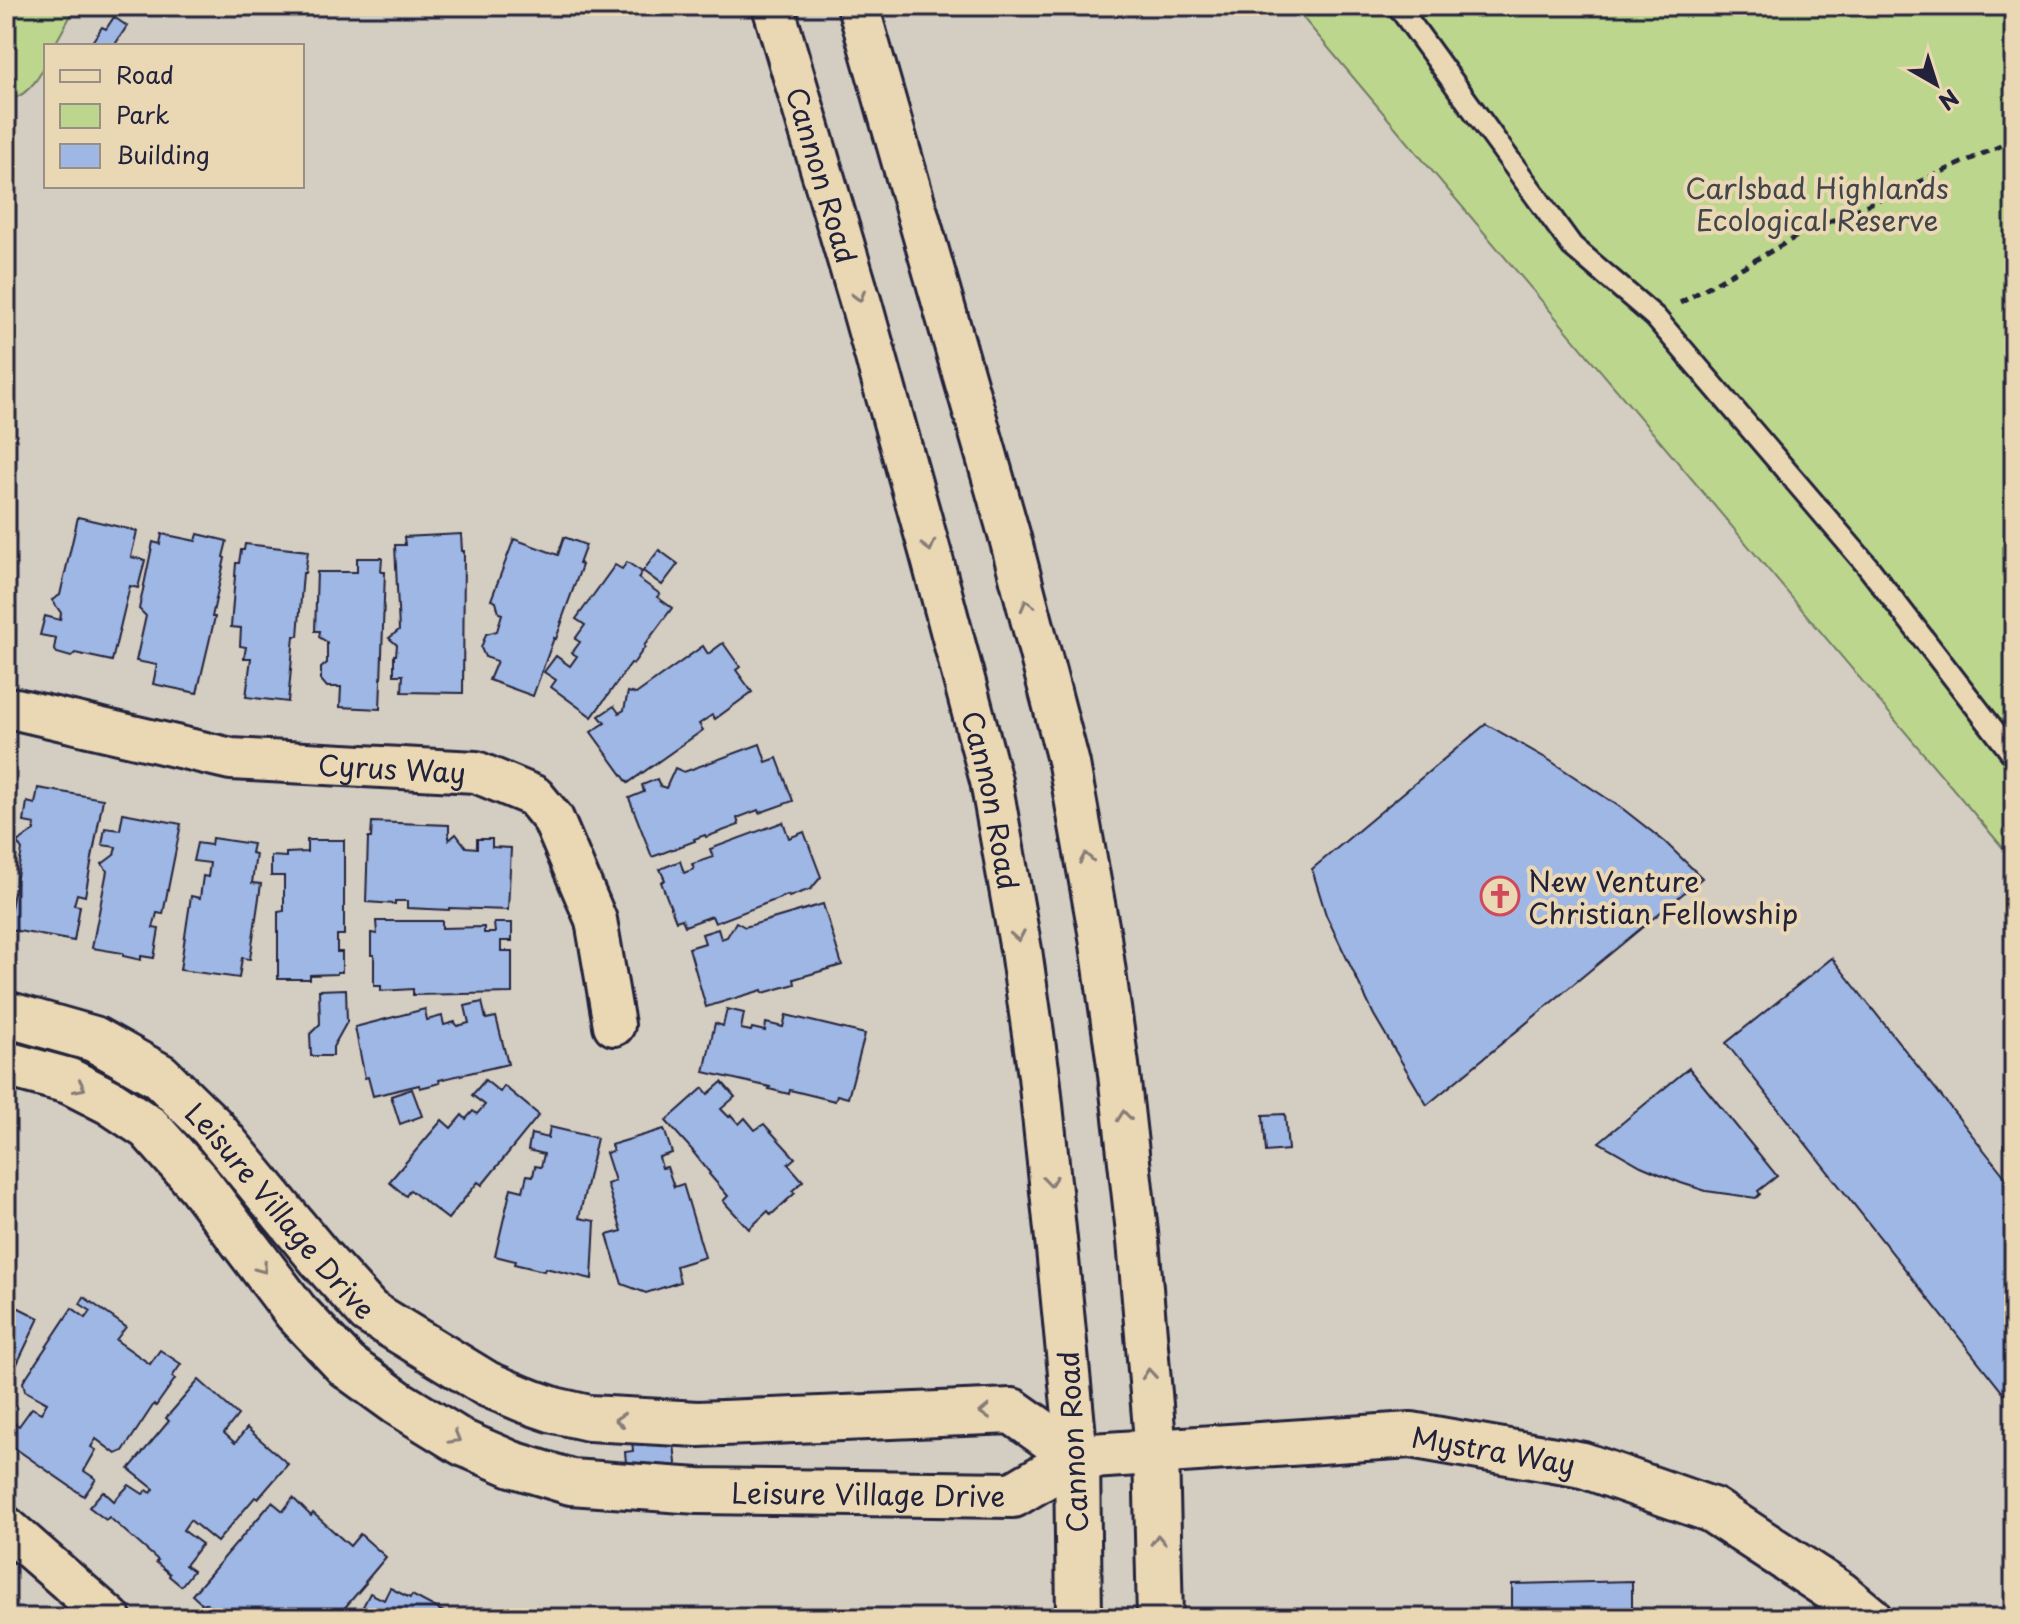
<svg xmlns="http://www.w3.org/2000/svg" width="2020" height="1624" font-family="'Playpen Sans',sans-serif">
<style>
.green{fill:#bdd68d;stroke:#707c64;stroke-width:2}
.building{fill:#9fb7e4;stroke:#22223b;stroke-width:2}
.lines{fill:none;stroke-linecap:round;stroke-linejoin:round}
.service-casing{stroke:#22223b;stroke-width:26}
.minor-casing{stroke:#22223b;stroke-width:46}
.tertiary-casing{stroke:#22223b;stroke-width:50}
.secondary-casing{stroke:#22223b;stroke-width:50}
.path{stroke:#22223b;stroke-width:5;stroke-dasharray:8 6;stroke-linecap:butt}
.service{stroke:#ead7b4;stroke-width:20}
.minor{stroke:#ead7b4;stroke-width:40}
.tertiary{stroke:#ead7b4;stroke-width:44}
.secondary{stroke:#ead7b4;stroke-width:44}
.oneway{stroke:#867c78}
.labels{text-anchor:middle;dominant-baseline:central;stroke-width:8;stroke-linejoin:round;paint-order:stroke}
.street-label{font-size:28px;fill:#22223b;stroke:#ead7b4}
.park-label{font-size:28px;fill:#41464b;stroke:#ead7b4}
.poi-label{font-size:28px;fill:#22223b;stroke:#ead7b4;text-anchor:start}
</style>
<rect width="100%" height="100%" fill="#d4cdc2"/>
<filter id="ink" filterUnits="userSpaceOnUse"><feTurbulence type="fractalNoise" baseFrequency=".0125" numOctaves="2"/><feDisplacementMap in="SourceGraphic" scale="16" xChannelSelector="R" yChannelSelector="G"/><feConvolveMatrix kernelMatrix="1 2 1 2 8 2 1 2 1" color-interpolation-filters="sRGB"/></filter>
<g filter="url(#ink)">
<!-- green -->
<g class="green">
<path d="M6,6H76L54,46H46C46,51 47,56 46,61C42,75 28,94 14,98L6,95Z"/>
<polygon points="1293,6 2014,6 2014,861"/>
</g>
<!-- building -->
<g class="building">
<polygon points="114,17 127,26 114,46 95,46 96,44 92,42 102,27 106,29"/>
<polygon points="78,517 137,531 131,557 145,560 138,588 130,586 112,661 75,653 71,657 57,653 54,649 56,638 40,635 45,616 60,620 61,613 52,600 60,595"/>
<polygon points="162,534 196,541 198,534 227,541 223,557 225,558 212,617 215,617 197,693 153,684 157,665 136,661 146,616 139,609 153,542 160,544"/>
<polygon points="461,534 462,551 464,551 463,693 402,692 403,675 394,675 394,655 396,655 397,645 389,638 399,630 395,545 405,545 404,537"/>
<polygon points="564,537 586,545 579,564 582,565 561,622 562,622 556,639 554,638 533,696 489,680 497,661 485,657 481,648 486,634 497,631 502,614 499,613 496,602 491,600 514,539 558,555"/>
<polygon points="245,544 308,551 305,573 303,573 298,636 294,636 288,702 246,697 251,658 244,658 246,647 240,646 241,628 231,627 236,563 239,563 241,550 244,550"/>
<polygon points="659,550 678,564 662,585 643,571"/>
<polygon points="357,558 382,558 381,572 385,572 380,709 340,707 341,687 327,687 321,680 321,668 327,663 327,642 319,637 320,631 315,631 317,572 357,572"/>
<polygon points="627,562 642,572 638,578 660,594 657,597 672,608 644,646 645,647 633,664 631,663 592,717 551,687 556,680 544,672 556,656 570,666 577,656 572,653 580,642 575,639 585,625 576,619 615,565 622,569"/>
<polygon points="723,643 740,667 736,670 752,692 715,719 712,715 699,724 703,730 628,783 591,732 605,723 599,716 614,706 619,713 624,710 628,692 636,694 703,646 708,654"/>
<polygon points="1486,724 1549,760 1623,809 1665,842 1702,878 1427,1105 1374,1015 1326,915 1312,869"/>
<polygon points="760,744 766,762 777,758 793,801 759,813 758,810 737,818 739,825 706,837 705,835 694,839 695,841 652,857 629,798 644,792 642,785 657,779 660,786 666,788 675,768 684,772"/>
<polygon points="38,788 103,799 85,896 77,894 74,905 80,906 74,941 7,929 22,850 17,842 34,831 35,824 24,822 27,802 35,804"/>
<polygon points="123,813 181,824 163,914 157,913 153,928 159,929 154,958 141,956 141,960 123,956 123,953 92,948 107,871 102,864 114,855 116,847 102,845 105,828 120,830"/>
<polygon points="372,822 449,825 449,840 456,834 466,847 477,848 477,839 492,839 492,847 511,848 508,910 449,908 449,910 407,908 407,901 395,901 395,904 366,902 368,838 371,838"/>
<polygon points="783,822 789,838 804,832 821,877 811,889 789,897 788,895 715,923 712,916 685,926 682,919 676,921 661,882 665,880 660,869 680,861 684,873 694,869 692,864 713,857 710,849"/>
<polygon points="212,838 253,844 251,853 256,854 252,883 261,884 250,959 242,958 239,978 180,970 191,896 200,898 203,876 208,877 210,863 193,861 197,843 211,845"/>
<polygon points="307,840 344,840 344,935 337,935 337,952 342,952 342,972 337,972 337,974 310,975 310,979 278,979 278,912 284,911 284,876 271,876 271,856 286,857 286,853 307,852"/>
<polygon points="823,904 842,965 794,979 795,984 763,993 762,990 706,1007 689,948 705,943 702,934 718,929 721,939 727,937 736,922 745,927"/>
<polygon points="376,921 442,921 442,928 484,927 484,933 495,933 494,923 512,923 512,941 501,941 501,951 512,951 512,993 413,995 413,989 381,991 381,986 374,986 374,955 371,955 371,933 377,934"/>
<polygon points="1832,958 2014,1188 2014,1386 2004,1394 1726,1043"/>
<polygon points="346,989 347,1022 333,1047 333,1056 311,1056 310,1034 320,1024 319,990"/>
<polygon points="482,1002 486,1019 496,1017 508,1064 439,1080 440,1083 420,1088 419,1085 373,1096 368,1077 365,1078 355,1027 425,1009 427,1020 442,1016 444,1025 455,1022 457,1026 469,1023 465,1006"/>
<polygon points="727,1009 744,1013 741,1029 751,1031 752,1028 765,1031 766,1023 783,1027 786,1015 865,1034 848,1098 837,1095 835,1101 790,1090 789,1094 769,1089 770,1087 704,1072 715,1023 723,1026"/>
<polygon points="1689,1068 1777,1176 1758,1191 1760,1194 1756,1198 1706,1191 1681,1183 1641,1166 1599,1142"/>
<polygon points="485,1080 500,1092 504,1086 539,1115 482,1185 478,1182 448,1219 410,1190 406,1196 389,1182 442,1120 451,1128 462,1115 466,1119 473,1111 477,1114 485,1105 472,1095"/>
<polygon points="722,1082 735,1097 721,1109 729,1117 731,1115 739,1124 745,1118 755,1130 764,1124 795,1158 788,1164 803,1181 792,1191 795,1193 771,1215 768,1211 749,1229 723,1201 728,1196 709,1174 710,1173 693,1152 694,1152 666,1121 703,1088 708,1094"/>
<polygon points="412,1089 422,1116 400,1124 391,1096"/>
<polygon points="1285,1114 1288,1150 1266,1152 1263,1115"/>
<polygon points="550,1127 597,1138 579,1218 595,1221 592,1279 545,1268 544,1271 514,1264 515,1261 495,1256 511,1188 523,1191 527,1175 533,1176 535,1166 541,1167 544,1154 528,1150 531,1134 548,1138"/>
<polygon points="664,1129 672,1153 659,1157 662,1168 667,1167 674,1187 683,1184 705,1257 676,1266 680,1282 646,1293 622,1284 607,1235 622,1231 607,1184 615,1181 606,1153 613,1151 611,1145"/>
<polygon points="84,1297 126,1327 116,1340 150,1364 160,1350 181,1364 172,1377 175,1379 156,1406 154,1404 123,1451 116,1454 96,1439 91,1447 96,1450 84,1471 96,1479 84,1496 6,1442 6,1419 19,1426 32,1408 41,1413 47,1403 25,1391 23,1382 72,1308 86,1318 91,1311 80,1304"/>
<polygon points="15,1306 39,1318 6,1387 6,1319 7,1320"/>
<polygon points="199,1380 238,1415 224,1433 235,1443 247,1428 288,1464 258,1499 255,1497 217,1542 190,1520 183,1530 202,1544 185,1565 193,1571 181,1586 169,1576 170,1574 156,1562 158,1560 109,1517 106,1520 89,1507 103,1491 114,1501 129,1485 143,1494 147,1490 151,1493 154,1489 129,1469 169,1421 166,1418"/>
<polygon points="671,1414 677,1473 628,1483 625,1452 633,1451 630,1418"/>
<polygon points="293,1498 311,1516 313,1513 350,1546 360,1534 386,1557 365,1582 366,1583 336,1618 233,1618 219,1608 215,1612 206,1603 203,1605 192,1595 272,1502 283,1511"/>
<polygon points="1632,1581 1632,1618 1512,1618 1512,1584"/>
<polygon points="390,1588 410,1598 412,1595 455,1618 357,1618 370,1593 384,1600"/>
</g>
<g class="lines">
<defs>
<polyline id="service" points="1398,6 1572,246 1655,317 1865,563 2014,756"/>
<g id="minor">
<path id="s1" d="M773,6L862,307L931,555L991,781L1021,950L1039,1076L1057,1249L1077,1457"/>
<polyline points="858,6 1009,534 1069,764 1100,937 1118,1065 1138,1241 1156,1452"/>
<path id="s2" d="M6,709H16L231,759L476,772L534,796L553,819L596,920L614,1025"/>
<polyline points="6,1527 110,1618"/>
</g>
<g id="tertiary">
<path id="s3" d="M6,1014L94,1039L160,1076L211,1126L320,1258L369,1312L487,1384L525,1400L554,1410L589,1418L698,1424L1012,1411L1077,1457"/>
<path id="s4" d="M6,1064L69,1081L110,1102L149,1128L199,1184L296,1312L347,1366L398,1403L463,1443L512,1464L571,1482L698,1491L1013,1495L1077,1457L1411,1435L1583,1465L1712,1510L1840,1594L1869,1618"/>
</g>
<g id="secondary">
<polyline points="1156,1452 1160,1618"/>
<polyline points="1077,1457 1079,1618"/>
</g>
</defs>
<!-- service casing -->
<use href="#service" class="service-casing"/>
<!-- minor casing -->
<use href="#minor" class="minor-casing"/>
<!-- tertiary casing -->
<use href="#tertiary" class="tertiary-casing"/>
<!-- secondary casing -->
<use href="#secondary" class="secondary-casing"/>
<!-- path -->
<polyline class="path" points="1680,303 1801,234 2014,140"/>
<!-- service -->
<use href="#service" class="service"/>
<!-- minor -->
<use href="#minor" class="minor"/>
<!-- tertiary -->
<use href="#tertiary" class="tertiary"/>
<!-- secondary -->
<use href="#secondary" class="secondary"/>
</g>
<!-- one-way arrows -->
<defs><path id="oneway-chevron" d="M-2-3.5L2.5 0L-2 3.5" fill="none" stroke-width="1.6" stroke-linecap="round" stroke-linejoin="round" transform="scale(2)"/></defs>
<g class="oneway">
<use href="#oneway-chevron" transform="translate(859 296) rotate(74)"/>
<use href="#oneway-chevron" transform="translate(929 546) rotate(75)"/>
<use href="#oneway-chevron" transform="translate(1027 605) rotate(-105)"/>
<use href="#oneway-chevron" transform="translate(1086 858) rotate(-100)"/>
<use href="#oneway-chevron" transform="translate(1018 936) rotate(80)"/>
<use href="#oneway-chevron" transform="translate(80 1087) rotate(26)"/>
<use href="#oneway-chevron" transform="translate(1124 1116) rotate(-96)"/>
<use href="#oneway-chevron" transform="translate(1050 1181) rotate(84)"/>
<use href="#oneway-chevron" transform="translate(262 1268) rotate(53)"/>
<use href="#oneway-chevron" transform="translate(1149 1374) rotate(-95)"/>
<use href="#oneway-chevron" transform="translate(985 1412) rotate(178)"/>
<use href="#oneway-chevron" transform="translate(620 1420) rotate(-176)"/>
<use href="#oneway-chevron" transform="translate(455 1438) rotate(30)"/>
<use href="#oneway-chevron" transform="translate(1158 1540) rotate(-92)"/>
</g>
</g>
<!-- icons -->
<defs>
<symbol id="church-ring" viewBox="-11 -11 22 22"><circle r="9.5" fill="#ead7b4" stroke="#d1495b" stroke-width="1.5"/><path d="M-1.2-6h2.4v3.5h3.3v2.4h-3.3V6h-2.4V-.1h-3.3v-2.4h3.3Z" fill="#d1495b"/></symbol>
</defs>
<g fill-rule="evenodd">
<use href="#church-ring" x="1478" y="874" width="44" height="44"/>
</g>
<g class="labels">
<!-- street labels -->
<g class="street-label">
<text stroke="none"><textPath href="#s1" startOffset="176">Cannon Road</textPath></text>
<text stroke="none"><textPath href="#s2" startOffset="392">Cyrus Way</textPath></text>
<text stroke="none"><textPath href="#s1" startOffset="824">Cannon Road</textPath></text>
<text stroke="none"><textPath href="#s3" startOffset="348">Leisure Village Drive</textPath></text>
<text transform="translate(1072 1442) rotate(-93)">Cannon Road</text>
<text stroke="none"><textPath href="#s4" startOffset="1658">Mystra Way</textPath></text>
<text stroke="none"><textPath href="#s4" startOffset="1020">Leisure Village Drive</textPath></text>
</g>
<!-- park labels -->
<g class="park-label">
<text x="1817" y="187">Carlsbad Highlands<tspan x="1817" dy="32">Ecological Reserve</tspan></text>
</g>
<!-- poi labels -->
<g class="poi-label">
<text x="1528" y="880">New Venture<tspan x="1528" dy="32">Christian Fellowship</tspan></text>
</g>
</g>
<!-- margin -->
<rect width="2020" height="1624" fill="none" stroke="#ead7b4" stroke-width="32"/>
<rect x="16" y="16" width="1988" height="1592" fill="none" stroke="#22223b" stroke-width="3" filter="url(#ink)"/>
<!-- legend -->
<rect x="44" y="44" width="260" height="144" fill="#ead7b4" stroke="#9a8f84" stroke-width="2"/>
<rect x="60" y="70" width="40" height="12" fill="#ead7b4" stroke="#9a8f84" stroke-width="2"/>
<text x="116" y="84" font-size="24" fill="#22223b">Road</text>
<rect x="60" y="104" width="40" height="24" fill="#bdd68d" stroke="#9a8f84" stroke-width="2"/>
<text x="116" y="124" font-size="24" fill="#22223b">Park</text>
<rect x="60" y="144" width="40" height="24" fill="#9fb7e4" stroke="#9a8f84" stroke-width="2"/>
<text x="116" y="164" font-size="24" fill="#22223b">Building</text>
<!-- north arrow -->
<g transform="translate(1936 84) rotate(141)" stroke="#ead7b4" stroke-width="6" paint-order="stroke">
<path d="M0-6L14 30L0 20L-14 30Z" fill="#22223b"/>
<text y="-12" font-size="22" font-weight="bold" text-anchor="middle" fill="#22223b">N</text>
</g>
</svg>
